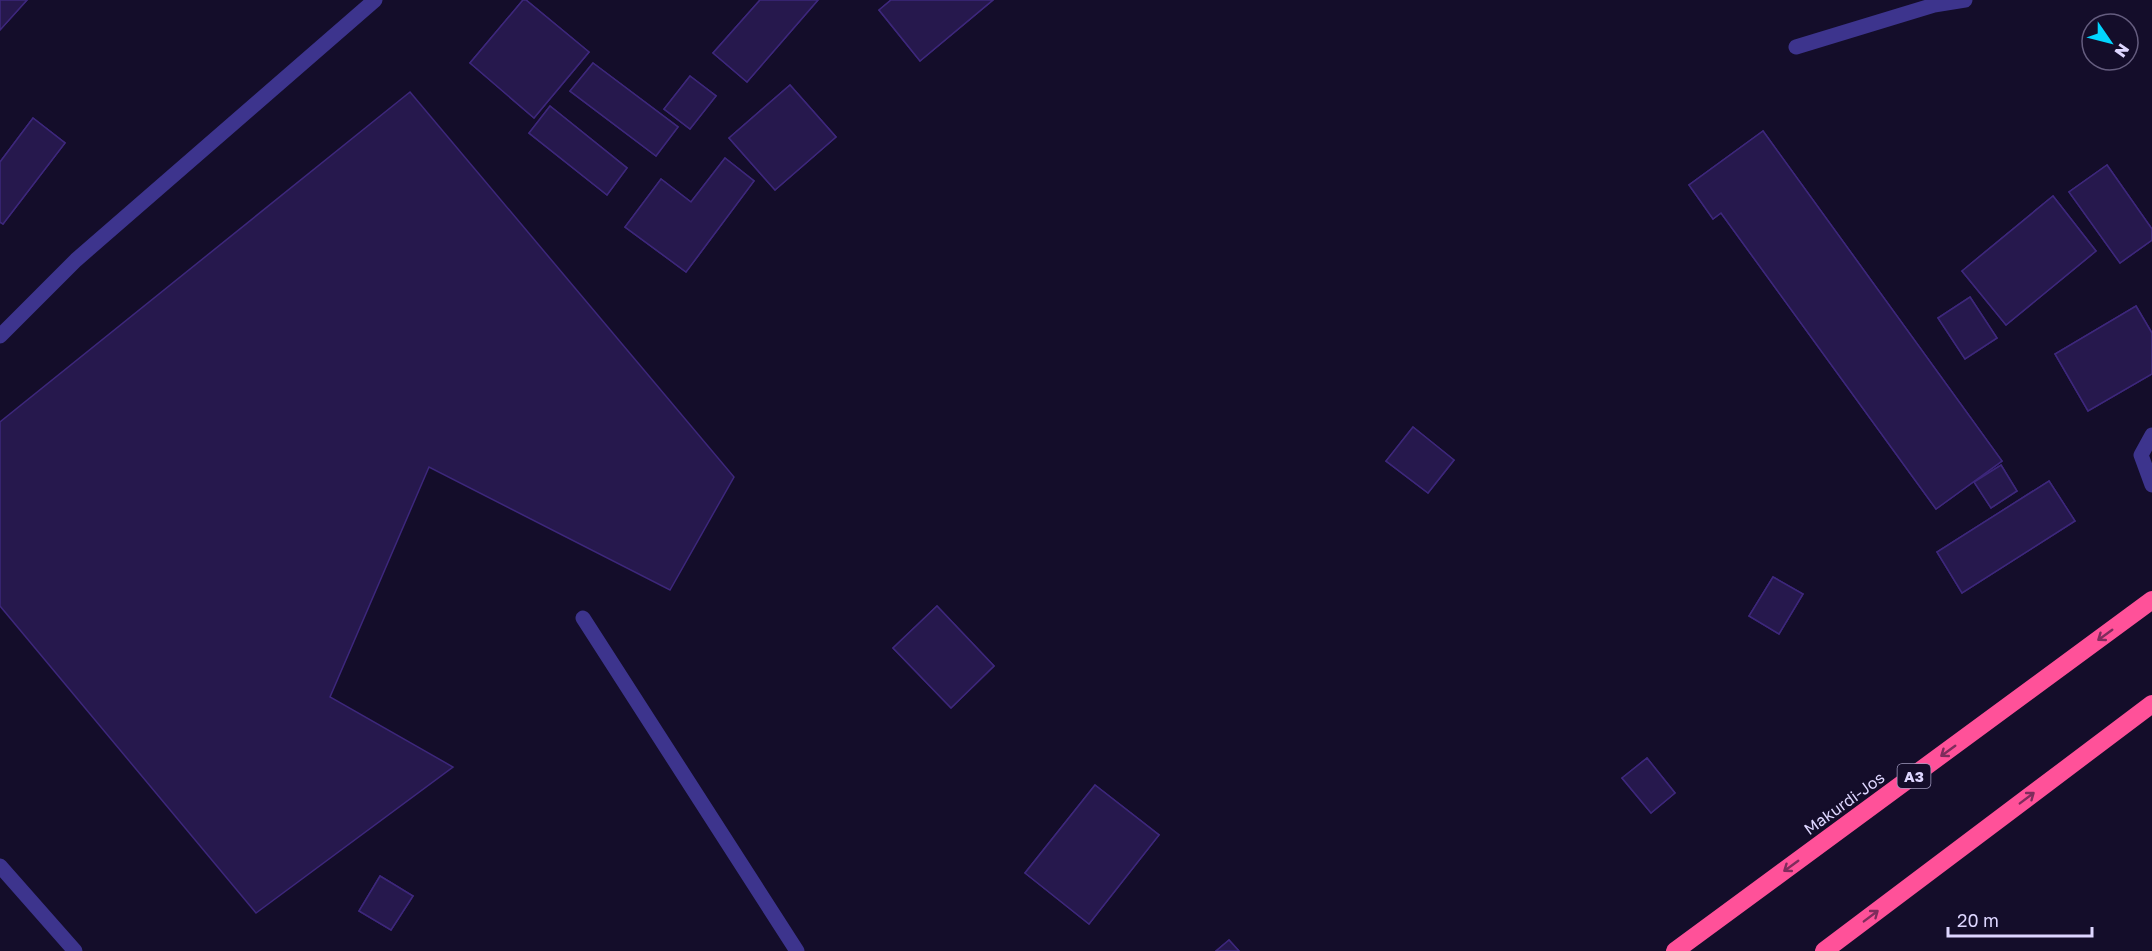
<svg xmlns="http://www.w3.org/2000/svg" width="2152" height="951" font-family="'Golos Text',sans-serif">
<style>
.building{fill:#26184d;stroke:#3d277b;stroke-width:1.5}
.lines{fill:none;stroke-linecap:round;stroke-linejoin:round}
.lane{stroke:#3d348d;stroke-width:15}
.street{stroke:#3d348d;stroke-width:15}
.highway{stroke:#ff5199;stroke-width:18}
.oneway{stroke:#7e2c5c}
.labels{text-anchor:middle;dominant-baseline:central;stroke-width:4.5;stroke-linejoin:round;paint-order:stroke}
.shield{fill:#140d2a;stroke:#a19abf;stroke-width:1.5}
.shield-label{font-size:15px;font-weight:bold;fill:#ded6ff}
.street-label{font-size:16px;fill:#ded6ff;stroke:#140d2a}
</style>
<rect width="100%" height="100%" fill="#140d2a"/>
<!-- building -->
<g class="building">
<polygon points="0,0 27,0 0,30"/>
<polygon points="0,0 27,0 0,30"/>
<polygon points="523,0 526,0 589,52 534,118 470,63"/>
<polygon points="523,0 526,0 589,52 534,118 470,63"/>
<polygon points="760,0 818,0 747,82 713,53"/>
<polygon points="760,0 818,0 747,82 713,53"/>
<polygon points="891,0 993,0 920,61 879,10"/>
<polygon points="891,0 993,0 920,61 879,10"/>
<polygon points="593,63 678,127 656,156 570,91"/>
<polygon points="593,63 678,127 656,156 570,91"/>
<polygon points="690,76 716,96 690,129 664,109"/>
<polygon points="690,76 716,96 690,129 664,109"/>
<polygon points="790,85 836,137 775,190 729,138"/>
<polygon points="790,85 836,137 775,190 729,138"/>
<polygon points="410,92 734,477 670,590 429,467 330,697 453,767 256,913 0,606 0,422"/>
<polygon points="550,106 627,168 607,195 529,133"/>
<polygon points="550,106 627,168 607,195 529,133"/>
<polygon points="33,118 65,143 3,224 0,222 0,162"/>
<polygon points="33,118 65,143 3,224 0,222 0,162"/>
<polygon points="1763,131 2002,461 1936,509 1721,213 1713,219 1689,185"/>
<polygon points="1763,131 2002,461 1936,509 1721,213 1713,219 1689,185"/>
<polygon points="725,158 754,181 686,272 625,227 661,179 691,202"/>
<polygon points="725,158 754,181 686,272 625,227 661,179 691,202"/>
<polygon points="2107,165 2152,229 2152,240 2120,263 2069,192"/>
<polygon points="2107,165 2152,229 2152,240 2120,263 2069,192"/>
<polygon points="2053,196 2096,251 2006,325 1962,271"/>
<polygon points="2053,196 2096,251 2006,325 1962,271"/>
<polygon points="1970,297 1997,338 1965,359 1938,318"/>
<polygon points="1970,297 1997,338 1965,359 1938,318"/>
<polygon points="2136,306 2152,333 2152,374 2088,411 2055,354"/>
<polygon points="2136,306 2152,333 2152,374 2088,411 2055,354"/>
<polygon points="1413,427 1454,460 1428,493 1386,461"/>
<polygon points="1413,427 1454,460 1428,493 1386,461"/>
<polygon points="2001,465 2017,491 1991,508 1974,482"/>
<polygon points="2001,465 2017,491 1991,508 1974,482"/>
<polygon points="2049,481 2075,521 1962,593 1937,552"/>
<polygon points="2049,481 2075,521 1962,593 1937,552"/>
<polygon points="1773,577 1803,594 1779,634 1749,616"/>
<polygon points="1773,577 1803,594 1779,634 1749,616"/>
<polygon points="937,606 994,666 951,708 893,648"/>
<polygon points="937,606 994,666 951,708 893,648"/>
<polygon points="1647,758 1675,793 1651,813 1622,778"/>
<polygon points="1647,758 1675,793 1651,813 1622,778"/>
<polygon points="1095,785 1159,835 1089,924 1025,873"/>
<polygon points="1095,785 1159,835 1089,924 1025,873"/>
<polygon points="380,876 413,896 391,930 359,911"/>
<polygon points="380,876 413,896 391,930 359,911"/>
<polygon points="1229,940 1239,951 1216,951"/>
<polygon points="1229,940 1239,951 1216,951"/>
</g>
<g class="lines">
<!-- lane -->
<g class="lane">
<polyline points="1796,47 1934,5 1965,0"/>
<polyline points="2152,435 2141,455 2152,485"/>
<polyline points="583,618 797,951"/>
</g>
<!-- street -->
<g class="street">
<polyline points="0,336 76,260 375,0"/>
<polyline points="0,866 75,951"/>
</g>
<!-- highway -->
<g class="highway">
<polyline points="1675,951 2152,600"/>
<polyline points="1824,951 2152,704"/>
</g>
</g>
<!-- one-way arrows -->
<defs><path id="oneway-shaft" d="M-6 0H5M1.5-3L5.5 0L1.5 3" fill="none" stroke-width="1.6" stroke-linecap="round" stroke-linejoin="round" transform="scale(1.5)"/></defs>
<g class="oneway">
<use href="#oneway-shaft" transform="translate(2105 635) rotate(144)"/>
<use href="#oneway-shaft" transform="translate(1948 751) rotate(144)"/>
<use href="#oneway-shaft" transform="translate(2027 798) rotate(-37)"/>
<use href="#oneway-shaft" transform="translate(1791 866) rotate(144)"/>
<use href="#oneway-shaft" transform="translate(1871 916) rotate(-37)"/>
</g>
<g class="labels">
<!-- shield labels -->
<rect class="shield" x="1897.5" y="764" width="33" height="24" rx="4.5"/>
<g class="shield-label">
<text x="1914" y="776">A3</text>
</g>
<!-- street labels -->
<g class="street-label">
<text transform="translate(1844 803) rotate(-36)">Makurdi-Jos</text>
</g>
</g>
<!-- north arrow -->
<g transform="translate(2110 42) rotate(125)"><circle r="28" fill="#140d2a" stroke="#655d7f" stroke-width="1.5"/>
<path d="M0-4.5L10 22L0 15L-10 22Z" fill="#02d5ff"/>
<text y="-9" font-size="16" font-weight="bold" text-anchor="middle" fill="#ded6ff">N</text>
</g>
<!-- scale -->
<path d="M1948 927v9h144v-9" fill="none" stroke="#ded6ff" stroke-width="3"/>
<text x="1957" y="927" font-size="18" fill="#ded6ff" stroke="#140d2a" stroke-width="4.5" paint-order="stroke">20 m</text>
</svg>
